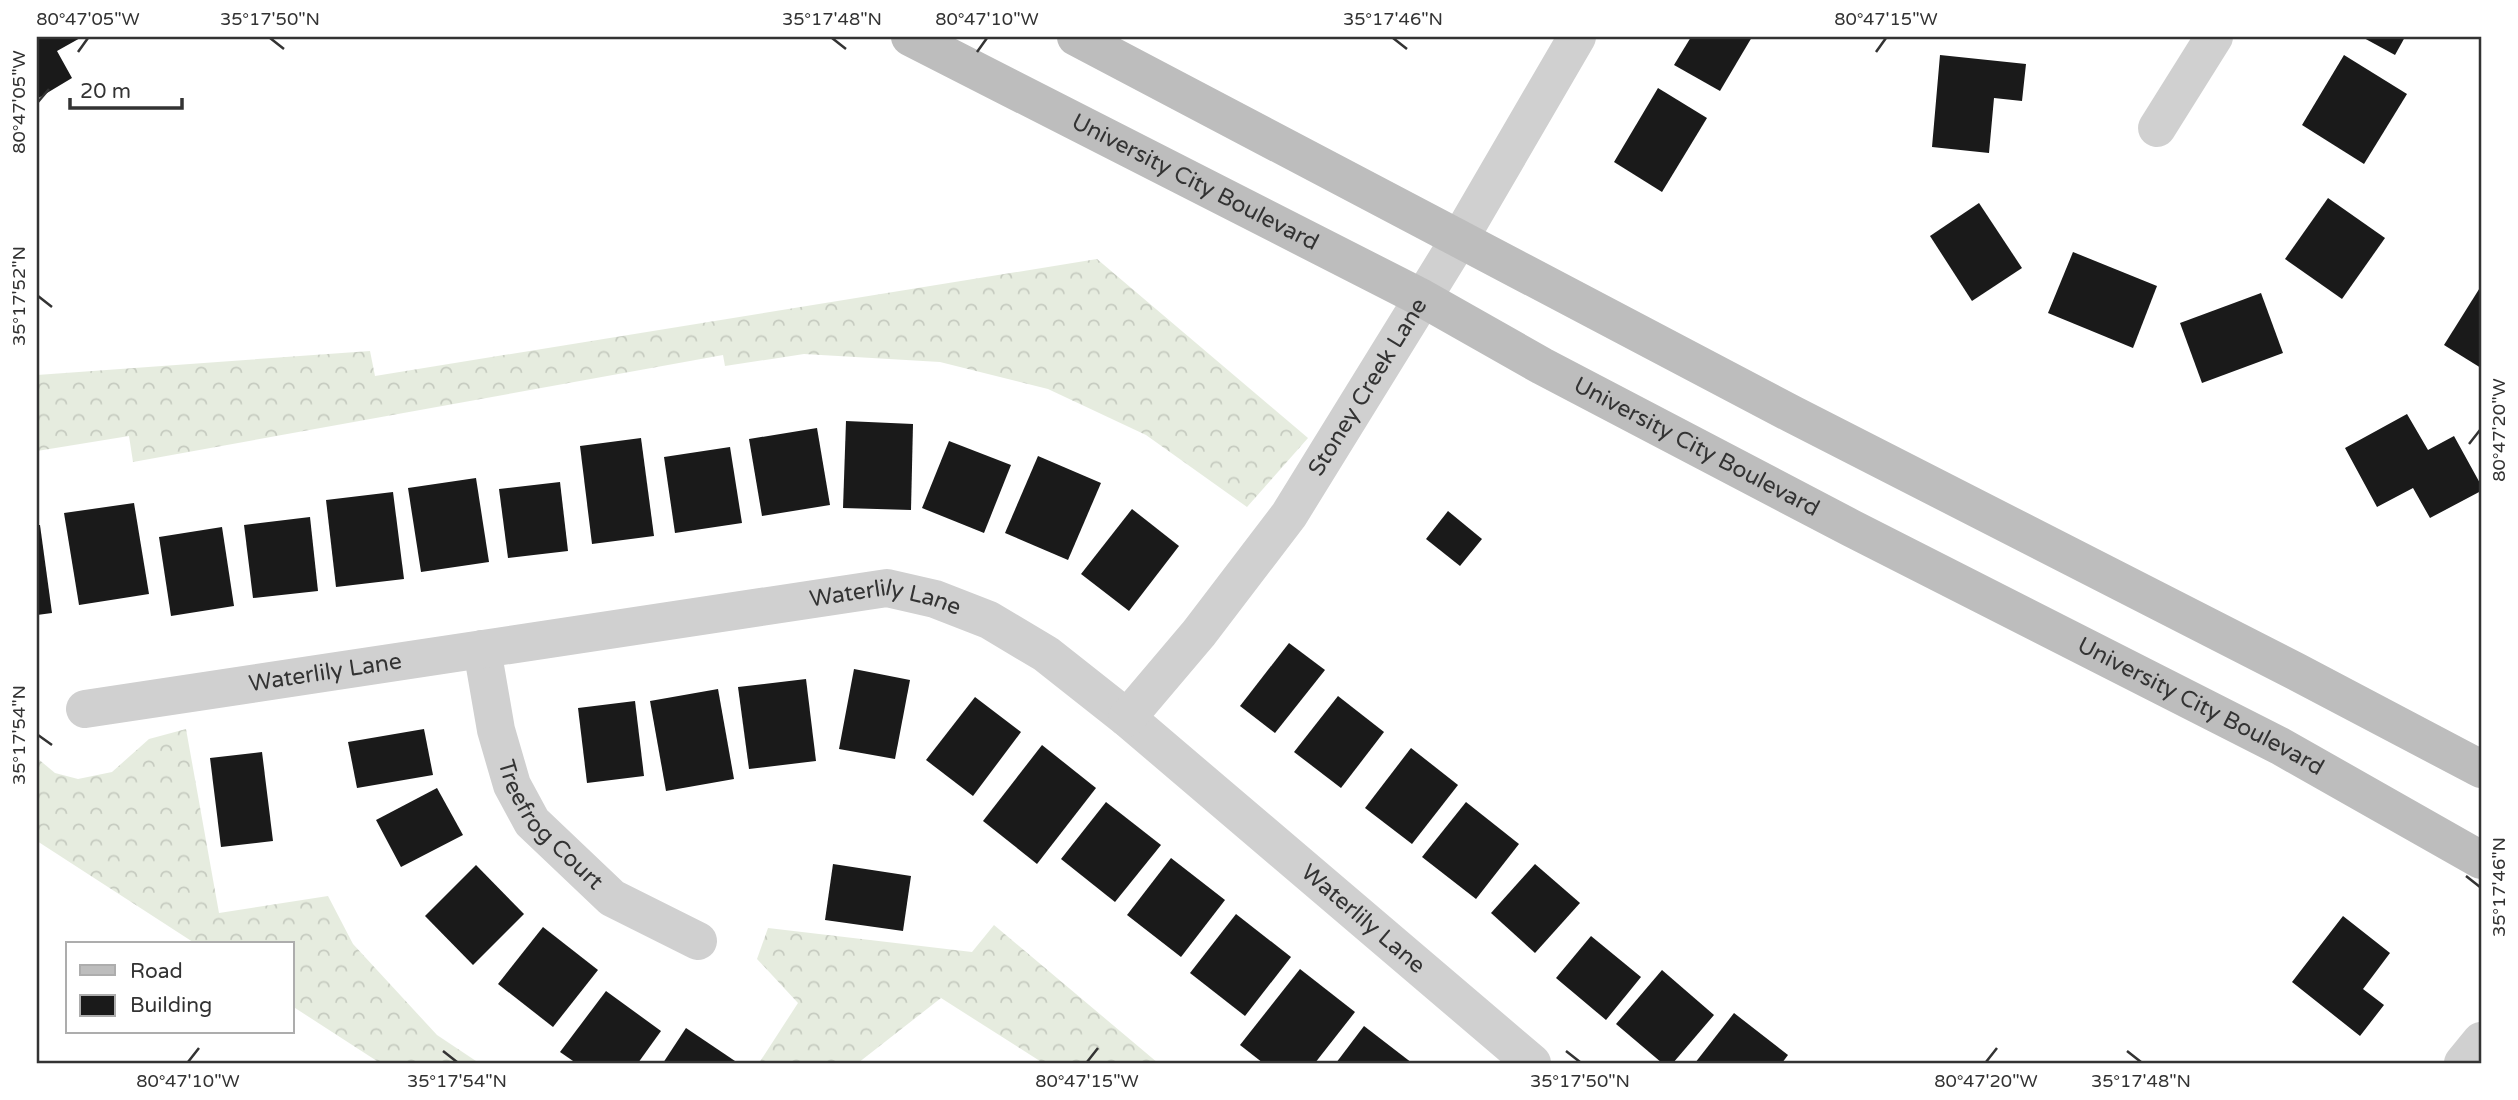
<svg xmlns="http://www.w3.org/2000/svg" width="2518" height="1100" font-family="'Varela Round',sans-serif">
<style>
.forest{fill:url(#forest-crowns)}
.building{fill:#1a1a1a}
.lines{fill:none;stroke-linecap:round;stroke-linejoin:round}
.street{stroke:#d0d0d0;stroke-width:38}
.secondary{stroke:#bdbdbd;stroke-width:38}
.ticks{fill:none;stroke:#333;stroke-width:2.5}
.labels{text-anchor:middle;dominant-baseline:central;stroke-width:7;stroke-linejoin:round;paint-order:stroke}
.street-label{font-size:23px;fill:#333;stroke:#fff}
.neatline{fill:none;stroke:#333;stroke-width:2.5}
.ticks-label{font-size:18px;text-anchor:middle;fill:#333}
</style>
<defs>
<pattern id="forest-crowns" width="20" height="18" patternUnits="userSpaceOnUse" patternTransform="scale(1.75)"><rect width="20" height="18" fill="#e6ecdf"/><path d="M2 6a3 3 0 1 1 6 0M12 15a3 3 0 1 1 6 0" fill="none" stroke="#c6cbc0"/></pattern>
</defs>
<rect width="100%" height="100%" fill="#fff"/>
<!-- forest -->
<g class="forest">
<polygon points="1097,259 1308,438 1247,507 1146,435 1048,389 940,362 804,354 725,366 723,355 133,462 129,436 37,451 37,375 370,351 375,376"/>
<polygon points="186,729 219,913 328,896 353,944 437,1035 479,1063 380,1063 292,1006 292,944 196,944 37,841 37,758 55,773 78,779 112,772 149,739"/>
<polygon points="994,925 1158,1063 1043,1063 941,998 858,1063 759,1063 798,1003 757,959 768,928 972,952"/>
</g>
<!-- building -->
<g class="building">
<polygon points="37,37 82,37 57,51 72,78 37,99"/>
<polygon points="1691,37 1752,37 1720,91 1674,65"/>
<polygon points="2362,37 2405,37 2395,55"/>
<polygon points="1940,55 2026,64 2022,101 1994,98 1989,153 1932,147"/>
<polygon points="2344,55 2407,94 2364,164 2302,125"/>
<polygon points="1658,88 1707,118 1662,192 1614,162"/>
<polygon points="2328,198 2385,238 2342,299 2285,259"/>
<polygon points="1979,203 2022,268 1972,301 1930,236"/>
<polygon points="2073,252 2157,286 2133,348 2048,313"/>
<polygon points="2481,286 2481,368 2444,345"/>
<polygon points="2261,293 2283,353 2202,383 2180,323"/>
<polygon points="2407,414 2428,450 2454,436 2481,485 2481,491 2430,518 2413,488 2377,507 2345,448"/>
<polygon points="846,421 913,424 911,510 843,508"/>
<polygon points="817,428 830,505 762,516 749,439"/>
<polygon points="641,438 654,536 592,544 580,446"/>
<polygon points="949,441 1011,465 984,533 922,508"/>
<polygon points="730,447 742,523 675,533 664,457"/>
<polygon points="1038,456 1101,483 1068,560 1005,533"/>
<polygon points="476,478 489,562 421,572 408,488"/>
<polygon points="560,482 568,551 508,558 499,489"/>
<polygon points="393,492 404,579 336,587 326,500"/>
<polygon points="134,503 149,594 79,605 64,513"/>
<polygon points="1132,509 1179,546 1129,611 1081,574"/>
<polygon points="1448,511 1482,539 1460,566 1426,539"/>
<polygon points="310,517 318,591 253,598 244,525"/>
<polygon points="37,525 40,525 52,613 37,615"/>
<polygon points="222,527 234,606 171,616 159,537"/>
<polygon points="1289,643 1325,670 1275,733 1240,706"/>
<polygon points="854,669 910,680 895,759 839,749"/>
<polygon points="806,679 816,761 749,769 738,687"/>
<polygon points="718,689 734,779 666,791 650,701"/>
<polygon points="1338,696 1384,732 1341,788 1294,752"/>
<polygon points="975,697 1021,732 973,796 926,760"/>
<polygon points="635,701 644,776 587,783 578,708"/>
<polygon points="424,729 433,775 357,788 348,742"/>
<polygon points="1042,745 1096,788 1037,864 983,821"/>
<polygon points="1411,748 1458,785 1412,844 1365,808"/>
<polygon points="262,752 273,841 221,847 210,758"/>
<polygon points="437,788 463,835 401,867 376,820"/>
<polygon points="1106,802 1161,845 1115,902 1061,859"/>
<polygon points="1466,802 1519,844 1476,899 1422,857"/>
<polygon points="1171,858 1225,900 1181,957 1127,915"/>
<polygon points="833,864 911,876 903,931 825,920"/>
<polygon points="1535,864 1580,903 1535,953 1491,913"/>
<polygon points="476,865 524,914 473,965 425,916"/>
<polygon points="1236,914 1291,957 1245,1016 1190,973"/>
<polygon points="2343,916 2390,953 2363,989 2384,1005 2360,1036 2292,982"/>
<polygon points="543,927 598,970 553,1027 498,984"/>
<polygon points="1591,936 1641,977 1606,1020 1556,978"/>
<polygon points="1300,969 1355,1012 1315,1063 1263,1063 1240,1045"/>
<polygon points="1662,970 1714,1015 1673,1063 1662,1063 1616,1024"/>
<polygon points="606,991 661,1031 638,1063 576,1063 560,1052"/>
<polygon points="1734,1013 1788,1055 1782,1063 1695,1063"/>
<polygon points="1364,1026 1412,1063 1336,1063"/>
<polygon points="686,1028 735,1061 734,1063 663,1063"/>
</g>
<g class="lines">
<!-- street -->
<g class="street">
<polyline points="2157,128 2214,37"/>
<path id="s1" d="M482,649L496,730L512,785L532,822L612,898L698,941"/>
<path id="s2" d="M85,709L887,588L935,599L989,620L1046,654L1127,718L1532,1063"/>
<path id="s3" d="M1127,718L1199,633L1289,515L1460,238L1577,37"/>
<polyline points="2463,1063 2481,1041"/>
</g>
<!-- secondary -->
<g class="secondary">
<path id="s4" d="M910,37L1422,298L1542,366L1851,528L2280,746L2481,860"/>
<polyline points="1076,37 1792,414 2295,671 2481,769"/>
</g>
</g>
<!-- ticks -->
<path class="ticks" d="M270,38L284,49M832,38L846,49M1393,38L1407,49M78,52L88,38M977,52L987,38M1876,52L1886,38M38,102L49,89M38,296L52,307M2469,444L2480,430M38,735L52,745M2466,876L2480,887M443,1051L457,1062M1566,1051L1580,1062M2127,1051L2141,1062M188,1062L199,1048M1087,1062L1098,1048M1986,1062L1997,1048"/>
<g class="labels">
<!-- street labels -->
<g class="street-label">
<text stroke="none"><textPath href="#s4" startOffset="320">University City Boulevard</textPath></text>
<text stroke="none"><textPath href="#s3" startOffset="410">Stoney Creek Lane</textPath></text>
<text stroke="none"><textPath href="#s4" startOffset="887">University City Boulevard</textPath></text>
<text stroke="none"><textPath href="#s2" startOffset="810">Waterlily Lane</textPath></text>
<text stroke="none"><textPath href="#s2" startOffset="243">Waterlily Lane</textPath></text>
<text stroke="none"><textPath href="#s4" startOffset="1454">University City Boulevard</textPath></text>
<text stroke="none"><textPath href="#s1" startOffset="194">Treefrog Court</textPath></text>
<text stroke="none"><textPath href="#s2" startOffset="1398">Waterlily Lane</textPath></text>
</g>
</g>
<!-- border -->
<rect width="2518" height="1100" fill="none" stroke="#ffffff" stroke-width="77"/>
<!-- legend -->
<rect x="66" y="942" width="228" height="91" fill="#ffffff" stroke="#adadad" stroke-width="2"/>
<rect x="80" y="965" width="35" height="10" fill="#bdbdbd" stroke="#adadad" stroke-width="2"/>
<text x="130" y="978" font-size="21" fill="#333333">Road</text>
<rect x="80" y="995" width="35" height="21" fill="#1a1a1a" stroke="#adadad" stroke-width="2"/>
<text x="130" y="1012" font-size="21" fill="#333333">Building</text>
<!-- scale -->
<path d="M70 98v10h112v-10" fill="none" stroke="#333333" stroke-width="3.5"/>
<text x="80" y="98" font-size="21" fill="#333333" stroke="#ffffff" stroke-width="5" paint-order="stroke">20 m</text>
<rect x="38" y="38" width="2442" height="1024" class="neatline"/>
<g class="ticks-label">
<text x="88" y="25">80°47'05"W</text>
<text x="270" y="25">35°17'50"N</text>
<text x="832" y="25">35°17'48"N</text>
<text x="987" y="25">80°47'10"W</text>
<text x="1393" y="25">35°17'46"N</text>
<text x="1886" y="25">80°47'15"W</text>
<text transform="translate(19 102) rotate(-90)" y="6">80°47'05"W</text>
<text transform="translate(19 296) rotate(-90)" y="6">35°17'52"N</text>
<text transform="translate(2499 430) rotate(-90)" y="6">80°47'20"W</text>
<text transform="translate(19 735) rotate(-90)" y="6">35°17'54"N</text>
<text transform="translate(2499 887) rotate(-90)" y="6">35°17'46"N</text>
<text x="188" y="1087">80°47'10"W</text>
<text x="457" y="1087">35°17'54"N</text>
<text x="1087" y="1087">80°47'15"W</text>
<text x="1580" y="1087">35°17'50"N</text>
<text x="1986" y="1087">80°47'20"W</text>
<text x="2141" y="1087">35°17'48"N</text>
</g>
</svg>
